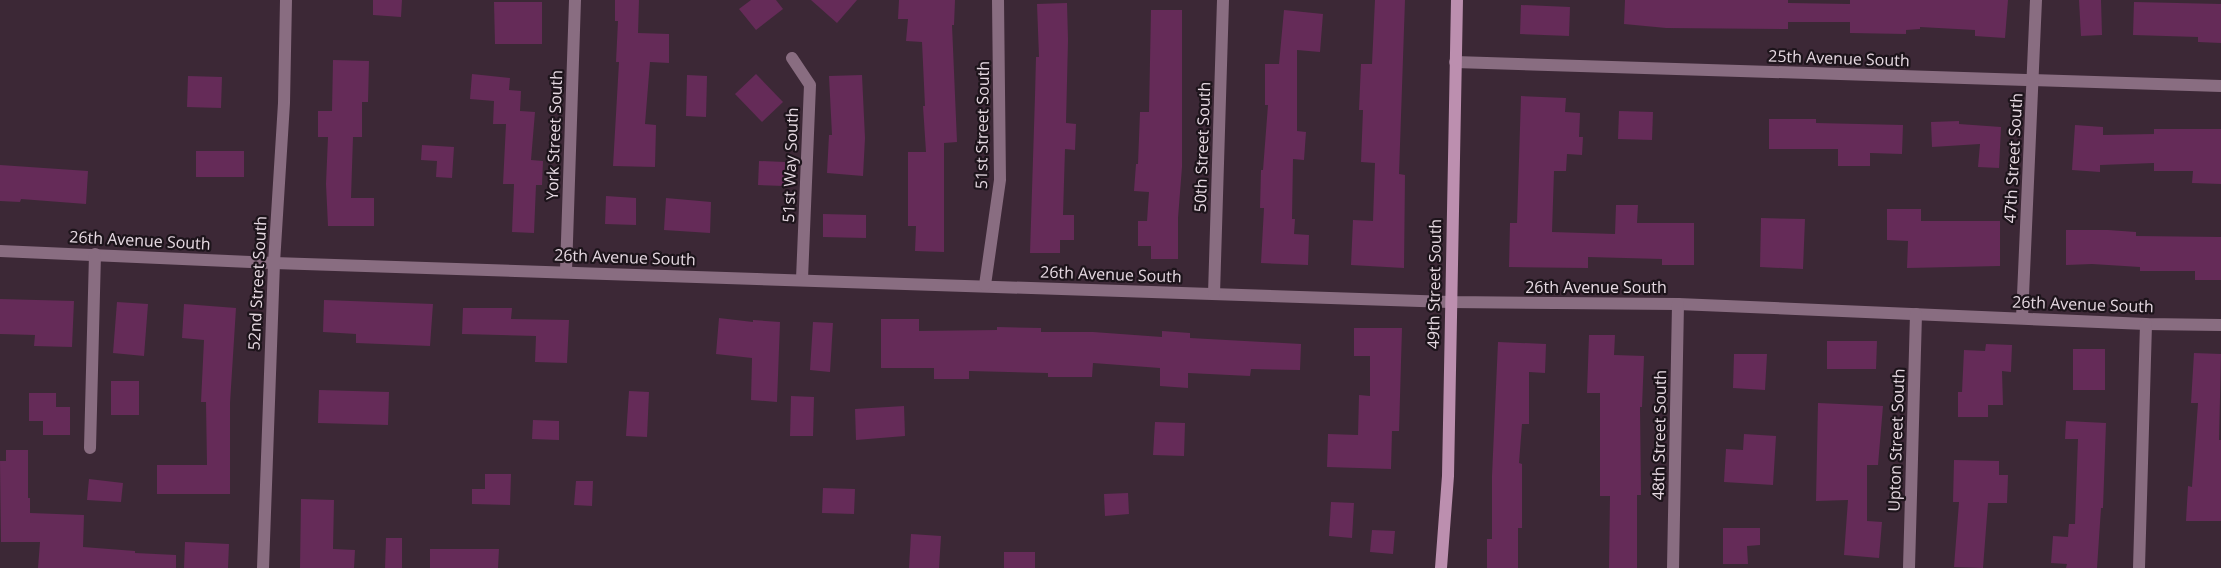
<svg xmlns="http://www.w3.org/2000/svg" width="2221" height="568" font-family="'Open Sans',sans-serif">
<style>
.building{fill:#652b58}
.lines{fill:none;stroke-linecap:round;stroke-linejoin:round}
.street{stroke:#896d81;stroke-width:12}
.secondary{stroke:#bc8faf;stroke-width:12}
.labels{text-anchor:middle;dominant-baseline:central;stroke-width:4.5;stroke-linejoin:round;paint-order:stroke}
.street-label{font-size:16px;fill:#e6d9e2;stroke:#1d141b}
</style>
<rect width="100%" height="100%" fill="#3c2836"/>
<!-- building -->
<g class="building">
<polygon points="373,0 402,0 401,17 373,15"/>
<polygon points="615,0 639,0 638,33 669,34 669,63 650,62 645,124 656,125 655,167 613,166 619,62 616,62 618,21 615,21"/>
<polygon points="751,0 776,0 783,9 756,30 739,9"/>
<polygon points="811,0 857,0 837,23"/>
<polygon points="899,0 955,0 954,25 952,25 957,142 944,143 944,252 915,251 916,226 908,226 908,152 926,152 923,106 925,106 922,42 906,41 908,19 898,19"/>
<polygon points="1375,0 1405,0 1399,174 1405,175 1404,268 1351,265 1353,220 1373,221 1375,163 1361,162 1363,110 1359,110 1361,64 1372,64"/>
<polygon points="1625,0 1788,0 1788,3 1850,4 1850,0 2008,0 2005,38 1975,36 1975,30 1920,27 1920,29 1906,30 1906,34 1850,33 1850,22 1788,22 1788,29 1666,28 1624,24"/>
<polygon points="2079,0 2101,0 2102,35 2081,36"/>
<polygon points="494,2 542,2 542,44 495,44"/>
<polygon points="2134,2 2221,4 2221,43 2198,42 2198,37 2133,35"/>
<polygon points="1067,3 1068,40 1066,123 1076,124 1075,150 1065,149 1063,215 1074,215 1074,240 1060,240 1060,253 1030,253 1035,96 1036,57 1039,57 1037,4"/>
<polygon points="1521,5 1570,7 1569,36 1520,34"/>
<polygon points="1151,10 1182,10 1182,167 1178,218 1178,259 1151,259 1151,246 1138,246 1138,221 1147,221 1149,192 1134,191 1136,164 1138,164 1140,112 1149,112"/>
<polygon points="1284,10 1323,14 1320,52 1297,50 1297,131 1306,132 1304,160 1293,159 1292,219 1295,219 1294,234 1309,235 1308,265 1261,263 1264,208 1260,208 1261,170 1263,170 1268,105 1265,105 1265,64 1279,64"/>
<polygon points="333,60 369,61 368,102 362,102 362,137 353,137 351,198 374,198 374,226 328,226 326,184 328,137 318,137 318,111 332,111"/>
<polygon points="472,74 510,78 509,90 521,91 520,111 535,112 531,160 543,161 542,185 536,185 534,233 512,232 514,184 503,184 506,124 493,124 494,101 470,99"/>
<polygon points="756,74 783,102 762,122 735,94"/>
<polygon points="687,75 707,76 706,117 686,116"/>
<polygon points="862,75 865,138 863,176 827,173 829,135 832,135 829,76"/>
<polygon points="188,76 222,77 221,108 187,107"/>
<polygon points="1521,96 1566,98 1565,112 1580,113 1579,137 1583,137 1582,155 1567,154 1566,171 1554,171 1552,232 1615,234 1616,205 1638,205 1637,223 1694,223 1694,265 1662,265 1662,259 1588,257 1588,268 1509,267 1510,223 1517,223"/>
<polygon points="1619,111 1653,112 1652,140 1618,139"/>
<polygon points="1769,119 1816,119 1816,123 1903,125 1902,154 1870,153 1870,166 1838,166 1838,149 1769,149"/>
<polygon points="1959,121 1959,124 2001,127 1999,168 1978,167 1980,144 1932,147 1931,122"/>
<polygon points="2075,125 2103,127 2103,135 2154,134 2154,129 2221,129 2221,184 2192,183 2193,171 2154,171 2154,163 2100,165 2100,172 2072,170"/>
<polygon points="422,145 454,147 452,178 436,177 437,161 421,160"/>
<rect x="196" y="151" width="48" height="26"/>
<polygon points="759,161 785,162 784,186 758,185"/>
<polygon points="0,165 88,171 86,204 21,199 20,202 0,201"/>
<polygon points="606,196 636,198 636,225 605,224"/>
<polygon points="666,198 711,202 710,233 664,230"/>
<polygon points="1887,209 1921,209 1921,221 2000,221 2000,266 1907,268 1908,241 1887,240"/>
<polygon points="823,214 866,215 866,238 823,237"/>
<polygon points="1761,218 1805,219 1803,269 1760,267"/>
<polygon points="2066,230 2108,230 2136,232 2136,236 2221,237 2221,280 2195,280 2195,271 2140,271 2140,267 2092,264 2066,265"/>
<polygon points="0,299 74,301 72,347 34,346 35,335 0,334"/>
<polygon points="324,300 433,304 430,346 356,343 356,334 323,332"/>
<polygon points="117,302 148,304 144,356 113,353"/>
<polygon points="184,304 236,308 230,403 230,494 157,494 157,465 207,465 206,402 201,402 204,340 182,338"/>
<polygon points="463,308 512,308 511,319 569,320 567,363 535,362 536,336 462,334"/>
<polygon points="719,318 753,322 753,320 780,322 777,402 751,400 752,358 716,354"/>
<polygon points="881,319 919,319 919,331 997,330 997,327 1041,328 1041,332 1093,332 1162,337 1162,331 1190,333 1190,338 1301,344 1300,370 1251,369 1250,376 1188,373 1188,388 1160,386 1160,368 1093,363 1092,377 1048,377 1048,373 969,371 969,379 934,379 934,368 881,368"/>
<polygon points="813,322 833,323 830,372 810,370"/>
<polygon points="1354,328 1402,328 1399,431 1392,431 1391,469 1327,467 1328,434 1358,435 1359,395 1370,396 1370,356 1354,356"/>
<polygon points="1589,335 1615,335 1614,355 1644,356 1642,407 1640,407 1641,495 1637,495 1637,568 1609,568 1610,496 1600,496 1600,393 1587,393"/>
<polygon points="1827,341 1877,341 1876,369 1827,369"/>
<polygon points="1498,342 1546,344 1545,373 1529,372 1529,424 1522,424 1519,463 1522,464 1522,528 1518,528 1518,568 1487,568 1487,539 1492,539 1492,476"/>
<polygon points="1986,344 2012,345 2011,372 2002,371 2003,405 1988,405 1988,417 1958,417 1958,392 1962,392 1964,350 1985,351"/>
<rect x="2073" y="349" width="32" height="41"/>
<polygon points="2194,353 2221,354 2219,440 2221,440 2221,521 2186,521 2188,486 2192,487 2198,403 2191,403"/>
<polygon points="1734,354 1767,354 1765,390 1733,388"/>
<rect x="111" y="381" width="28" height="34"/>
<polygon points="319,390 389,392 388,425 318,423"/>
<polygon points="629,391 649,392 647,437 626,436"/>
<polygon points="29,393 56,393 56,407 70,407 70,435 43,435 43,421 29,421"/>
<polygon points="791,396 814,397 813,436 790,436"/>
<polygon points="1818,403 1883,406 1878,465 1867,465 1867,521 1882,522 1879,558 1844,555 1848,500 1816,501"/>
<polygon points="904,406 905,436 856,440 855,409"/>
<polygon points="533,420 559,421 559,440 532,439"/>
<polygon points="2066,421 2106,423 2103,508 2101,508 2097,568 2066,568 2067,564 2051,563 2053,536 2068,537 2069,524 2075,524 2078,439 2065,439"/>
<polygon points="1155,422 1185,423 1184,456 1153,455"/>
<polygon points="1744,434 1776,436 1773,485 1724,482 1726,449 1743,450"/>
<polygon points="6,450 28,450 28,498 30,498 30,513 84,515 83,547 135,551 135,553 176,555 176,568 38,568 40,542 1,542 0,461 6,461"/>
<polygon points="1954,460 1999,461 1999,475 2008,475 2007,503 1988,503 1983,568 1954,567 1959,502 1953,502"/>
<polygon points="485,474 511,474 510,505 472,504 472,489 485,489"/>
<polygon points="89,479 123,483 121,502 87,500"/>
<polygon points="576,481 593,481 592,506 574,505"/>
<polygon points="823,488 855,489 854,514 822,513"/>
<polygon points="1128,493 1129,514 1105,516 1104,494"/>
<polygon points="301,499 334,500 333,549 355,550 354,568 300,568"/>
<polygon points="1331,502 1354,503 1352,538 1329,536"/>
<polygon points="1723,528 1760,528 1760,545 1747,546 1748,564 1723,564"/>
<polygon points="1372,530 1395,531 1393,554 1370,552"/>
<polygon points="911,534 941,536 939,568 909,568"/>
<polygon points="386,538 402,538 402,568 385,568"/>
<polygon points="185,542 229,544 228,568 184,568"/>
<polygon points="430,549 499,549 498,568 430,568"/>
<rect x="1004" y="552" width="31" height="16"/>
</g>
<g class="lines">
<!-- street -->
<g class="street">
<polyline points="792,58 810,85 802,279"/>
<polyline points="1455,62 2221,86"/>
<polyline points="0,251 274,263 1450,302 1678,304 2146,324 2221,325"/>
<polyline points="566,271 575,0"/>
<polyline points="985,285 1000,180 998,0"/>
<polyline points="1214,294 1223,0"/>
<polyline points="2022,318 2036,0"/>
<polyline points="90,448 95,254"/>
<polyline points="263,568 274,263 284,103 286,0"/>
<polyline points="1673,568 1678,304"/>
<polyline points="1909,568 1916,314"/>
<polyline points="2139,568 2146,324"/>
</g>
<!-- secondary -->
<polyline class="secondary" points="1441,568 1448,476 1457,0"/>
</g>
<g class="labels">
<!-- street labels -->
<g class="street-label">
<text transform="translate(1839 58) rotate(2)">25th Avenue South</text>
<text transform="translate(982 125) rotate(-89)">51st Street South</text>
<text transform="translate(554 135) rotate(-88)">York Street South</text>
<text transform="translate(1202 147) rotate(-88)">50th Street South</text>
<text transform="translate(2013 158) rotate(-87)">47th Street South</text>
<text transform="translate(790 165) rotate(-88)">51st Way South</text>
<text transform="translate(140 240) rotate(3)">26th Avenue South</text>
<text transform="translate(625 257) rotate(2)">26th Avenue South</text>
<text transform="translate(1111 274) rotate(2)">26th Avenue South</text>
<text transform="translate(257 283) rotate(-87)">52nd Street South</text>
<text transform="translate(1434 284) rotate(-89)">49th Street South</text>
<text x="1596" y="287">26th Avenue South</text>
<text transform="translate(2083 304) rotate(2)">26th Avenue South</text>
<text transform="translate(1659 435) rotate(-89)">48th Street South</text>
<text transform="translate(1896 440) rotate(-88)">Upton Street South</text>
</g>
</g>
</svg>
